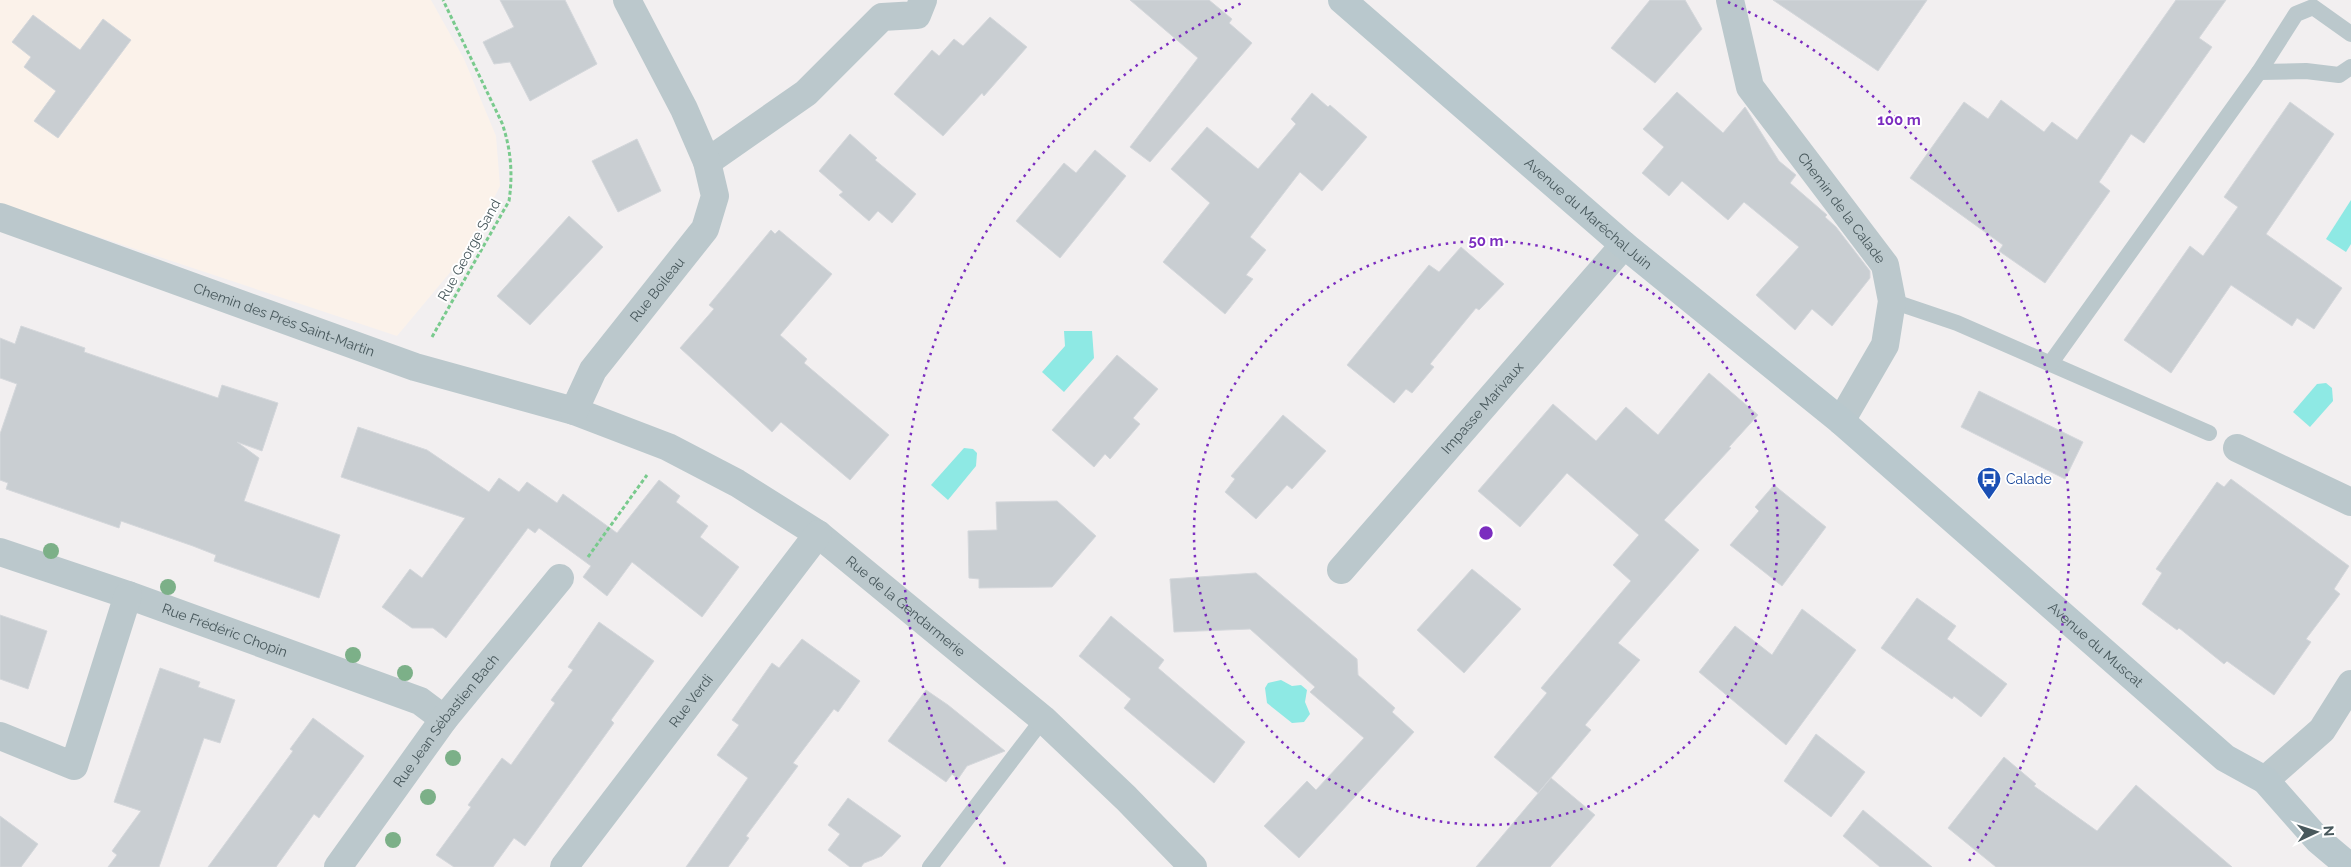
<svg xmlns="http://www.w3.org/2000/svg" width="2351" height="867" font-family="Raleway,sans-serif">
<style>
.commercial{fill:#fbf2ea}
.water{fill:#8ee9e4}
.building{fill:#c9ced2;stroke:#d4d7db}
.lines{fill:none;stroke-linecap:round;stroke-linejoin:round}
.path{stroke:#79ca8d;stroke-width:3;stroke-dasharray:4 2.5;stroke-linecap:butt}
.lane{stroke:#bbc8cc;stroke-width:16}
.street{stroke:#bbc8cc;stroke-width:28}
.secondary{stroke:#b9c8cd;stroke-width:28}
.tree{fill:#7cb088}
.ring{fill:none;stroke:#7b2cbf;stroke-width:2.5;stroke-dasharray:2.5 5}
.labels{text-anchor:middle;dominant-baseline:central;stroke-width:4;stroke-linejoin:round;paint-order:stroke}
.street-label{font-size:14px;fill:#48585c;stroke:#fff}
.transit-label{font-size:14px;fill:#164399;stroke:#fff;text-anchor:start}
.centre{fill:#7b2cbf;stroke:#fff;stroke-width:2.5}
.ring-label{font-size:15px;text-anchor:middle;font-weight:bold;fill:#7b2cbf;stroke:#fff;stroke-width:4;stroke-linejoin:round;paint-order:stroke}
</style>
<rect width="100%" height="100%" fill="#f2eff0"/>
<!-- commercial -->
<polygon class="commercial" points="0,0 431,0 464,59 496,136 500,186 468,251 397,336 0,204"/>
<!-- water -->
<g class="water">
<polygon points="2351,200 2351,244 2346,252 2326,239"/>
<polygon points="1064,331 1092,331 1094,358 1064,392 1042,372 1065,346"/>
<polygon points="2326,383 2332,388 2333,401 2310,427 2293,412 2317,384"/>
<polygon points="964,448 973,449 977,453 976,466 948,500 931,485"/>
<polygon points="1281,680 1292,686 1301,685 1307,690 1305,702 1310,714 1304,722 1292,723 1267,703 1265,688 1268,683"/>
</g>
<!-- building -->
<g class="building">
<polygon points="500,0 565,0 597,64 530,101 510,62 494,64 483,42 514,27"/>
<polygon points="1130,0 1209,0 1232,19 1229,23 1252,43 1150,162 1130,147 1198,58"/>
<polygon points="1650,0 1685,0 1702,29 1655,83 1611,48"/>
<polygon points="1773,0 1927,0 1878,71"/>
<polygon points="2176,0 2226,0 2199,38 2212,47 2144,143 2131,134 2099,182 2110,191 2045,283 1999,251 2003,245 1910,178 1964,102 1988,119 2001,100 2044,132 2052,122 2077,140"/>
<polygon points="33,15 80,50 103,19 131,40 58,138 34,121 56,91 24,67 31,57 12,42"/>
<polygon points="990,17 1027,47 984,96 982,93 943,136 894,94 932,50 939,56 954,39 963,46"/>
<polygon points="1677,92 1723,133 1745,107 1779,161 1796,175 1790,183 1827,215 1825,217 1836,227 1870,271 1870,278 1832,326 1812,309 1795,330 1756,295 1799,247 1744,202 1728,220 1682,181 1669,196 1642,173 1664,147 1643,129"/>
<polygon points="1312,93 1328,107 1330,105 1367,137 1322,191 1300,172 1250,237 1266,250 1246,275 1253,279 1225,314 1163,262 1210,203 1171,169 1207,127 1258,169 1296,124 1291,119"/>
<polygon points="2290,102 2334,134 2266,234 2342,288 2314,329 2297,318 2292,326 2231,285 2171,373 2124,340 2190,246 2203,256 2238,207 2224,197"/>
<polygon points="850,134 877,158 875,160 916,194 892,223 878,211 869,221 839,195 843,192 819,171"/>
<polygon points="637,139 661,191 618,212 592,161"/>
<polygon points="1095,150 1126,176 1060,258 1016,221 1064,163 1076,173"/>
<polygon points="569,216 603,247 530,325 497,296"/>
<polygon points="771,230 775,234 779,230 832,274 780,335 807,359 804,363 889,435 850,480 781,422 772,432 680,348 714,309 709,305"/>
<polygon points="1461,247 1504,284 1479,310 1476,308 1430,364 1434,367 1412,393 1406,389 1394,403 1347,365 1429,265 1439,272"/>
<polygon points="21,326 85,348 84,352 218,398 222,385 278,403 262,451 237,442 259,458 244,501 340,535 319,598 214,561 216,555 193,546 121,521 119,528 6,489 8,483 0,480 0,434 17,384 0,378 0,338 15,344"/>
<polygon points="1117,355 1158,389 1133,418 1140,424 1110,459 1105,454 1094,467 1052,430"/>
<polygon points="1709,373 1758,415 1729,447 1731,448 1664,520 1699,550 1618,643 1640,660 1585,725 1591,730 1538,793 1494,757 1547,693 1541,688 1631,581 1613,565 1639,535 1567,473 1520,527 1478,491 1553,404 1596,441 1626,407 1658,435"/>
<polygon points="1979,391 2083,442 2065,479 1961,427"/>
<polygon points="1283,415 1326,451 1292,489 1287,485 1256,519 1225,492 1235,479 1231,476"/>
<polygon points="358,427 427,450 489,492 499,478 519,492 527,482 557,503 563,494 617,533 659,480 680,496 676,502 708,526 700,537 739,567 702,617 632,562 607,596 583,577 591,566 539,528 535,533 528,528 446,638 433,628 412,628 382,607 410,569 422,578 465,518 341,477"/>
<polygon points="2231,479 2349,566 2334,589 2340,594 2306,639 2311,642 2274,695 2227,661 2224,664 2179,628 2177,630 2142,604 2162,573 2156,569 2217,482 2224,487"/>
<polygon points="1774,485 1826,527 1782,586 1730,545 1759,511 1755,507"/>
<polygon points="1057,501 1096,536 1052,587 979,588 979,579 969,578 968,531 997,530 996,502"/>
<polygon points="1472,569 1521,609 1464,673 1417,630"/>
<polygon points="1256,573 1357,659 1358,675 1395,708 1392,712 1414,732 1299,858 1264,826 1307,781 1316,790 1364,738 1310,692 1315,687 1250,629 1174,632 1170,579"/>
<polygon points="1917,598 1956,626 1947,639 2007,684 1981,717 1954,696 1952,699 1881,648"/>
<polygon points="1802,609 1856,650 1786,745 1699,672 1735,626 1772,655"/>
<polygon points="0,615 47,631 28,689 0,679"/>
<polygon points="1111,616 1164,660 1158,668 1245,742 1214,783 1124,708 1131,699 1079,656"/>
<polygon points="599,622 654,661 611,720 614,723 525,846 514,838 493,867 454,867 436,855 471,807 468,805 502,758 511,765 555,703 551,700 573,670 568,667"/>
<polygon points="802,639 860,681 838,712 834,709 793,763 798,766 746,836 749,838 728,867 686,867 748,778 717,755 739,725 732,720 772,663 779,668"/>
<polygon points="160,668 200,682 198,687 235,700 220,743 204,738 159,867 108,867 117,855 112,851 141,811 114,802"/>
<polygon points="926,690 948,705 1005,751 967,766 958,779 952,774 946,782 888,741"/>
<polygon points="313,718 364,756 319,818 314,814 276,867 208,867 293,751 290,749"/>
<polygon points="1816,734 1865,772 1831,817 1784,781"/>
<polygon points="2004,757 2036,784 2034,786 2097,831 2136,785 2232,867 1996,867 1948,828"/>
<polygon points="1551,778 1595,815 1550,867 1476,867"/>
<polygon points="848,798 901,836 882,856 864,863 861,867 850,867 828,850 840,834 828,825"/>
<polygon points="1863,810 1932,867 1880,867 1843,836"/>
<polygon points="0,816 38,844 21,867 0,867"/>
</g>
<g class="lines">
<!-- path -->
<g class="path">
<path d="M432,337L509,201C513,174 511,149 502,123L443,0"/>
<polyline points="588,557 647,475"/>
</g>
<!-- lane -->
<g class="lane">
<polyline points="2259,72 2306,71 2339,75 2351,67"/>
<polyline points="1892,301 1957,323 2209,433"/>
<polyline points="2050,364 2259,72 2296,14 2313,7 2351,34"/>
<polyline points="930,867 1043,719"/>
</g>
<!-- street -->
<g class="street">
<path id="s1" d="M1730,0L1750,87L1885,265L1892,301L1885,345L1841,421"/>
<polyline points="707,162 806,93 882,17 917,15 923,0"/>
<path id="s2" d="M0,217L415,367L574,411L668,447L737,483L818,534L1043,719L1126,798L1193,867"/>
<path id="s3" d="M574,411L593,370L705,229L715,196L707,162L684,109L627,0"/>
<polyline points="2237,448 2351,502"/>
<path id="s4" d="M0,552L128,595L420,701L444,719"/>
<path id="s5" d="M1341,570L1624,245"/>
<polyline points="0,736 74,766 128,595"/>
<polyline points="2265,780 2322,730 2351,684"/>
<path id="s6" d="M338,867L444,719L560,578"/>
<path id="s7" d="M564,867L818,534"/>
</g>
<!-- secondary -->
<path class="secondary" id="s8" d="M1342,0L1624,245L1841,421L2225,758L2265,780L2318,840L2350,867"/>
</g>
<!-- trees -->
<g class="tree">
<circle cx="51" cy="551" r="8"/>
<circle cx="168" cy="587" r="8"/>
<circle cx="353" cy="655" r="8"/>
<circle cx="405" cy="673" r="8"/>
<circle cx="453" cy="758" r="8"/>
<circle cx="428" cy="797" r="8"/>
<circle cx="393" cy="840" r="8"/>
</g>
<!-- distance rings -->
<g class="ring">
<circle cx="1486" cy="533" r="292"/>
<path d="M1005 864A584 584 0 0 1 1244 2M1728 2A584 584 0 0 1 1967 864"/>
</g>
<!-- icons -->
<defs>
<symbol id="bus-pin" viewBox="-11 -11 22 30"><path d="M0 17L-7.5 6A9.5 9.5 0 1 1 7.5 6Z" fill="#1a4fb4" stroke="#fff"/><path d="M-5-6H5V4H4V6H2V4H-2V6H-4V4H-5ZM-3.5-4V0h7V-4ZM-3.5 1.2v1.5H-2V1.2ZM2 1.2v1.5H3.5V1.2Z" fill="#fff"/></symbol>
</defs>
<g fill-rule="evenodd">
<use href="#bus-pin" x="1975" y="465" width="28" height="38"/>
</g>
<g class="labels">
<!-- street labels -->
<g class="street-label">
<text stroke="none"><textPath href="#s1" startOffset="241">Chemin de la Calade</textPath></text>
<text stroke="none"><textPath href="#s8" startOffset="326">Avenue du Maréchal Juin</textPath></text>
<text transform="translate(469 250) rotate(-61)">Rue George Sand</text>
<text stroke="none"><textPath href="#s3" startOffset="148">Rue Boileau</textPath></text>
<text stroke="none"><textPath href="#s2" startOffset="302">Chemin des Prés Saint-Martin</textPath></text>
<text stroke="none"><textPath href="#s5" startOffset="215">Impasse Marivaux</textPath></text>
<text stroke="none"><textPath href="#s2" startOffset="994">Rue de la Gendarmerie</textPath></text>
<text stroke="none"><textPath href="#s4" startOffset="238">Rue Frédéric Chopin</textPath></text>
<text stroke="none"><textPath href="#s8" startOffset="992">Avenue du Muscat</textPath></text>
<text stroke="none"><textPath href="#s7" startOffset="209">Rue Verdi</textPath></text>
<text stroke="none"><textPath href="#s6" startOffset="182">Rue Jean Sébastien Bach</textPath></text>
</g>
<!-- transit labels -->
<g class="transit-label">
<text x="2006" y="479">Calade</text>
</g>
</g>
<circle cx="1486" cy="533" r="8" class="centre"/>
<g class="ring-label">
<text x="1899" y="125">100 m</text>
<text x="1486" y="246">50 m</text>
</g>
<!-- north arrow -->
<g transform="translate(2316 832) rotate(86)" stroke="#ffffff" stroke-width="4" paint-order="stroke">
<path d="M0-4L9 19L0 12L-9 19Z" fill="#48585c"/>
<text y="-8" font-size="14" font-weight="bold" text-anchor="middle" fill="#48585c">N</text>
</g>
</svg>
